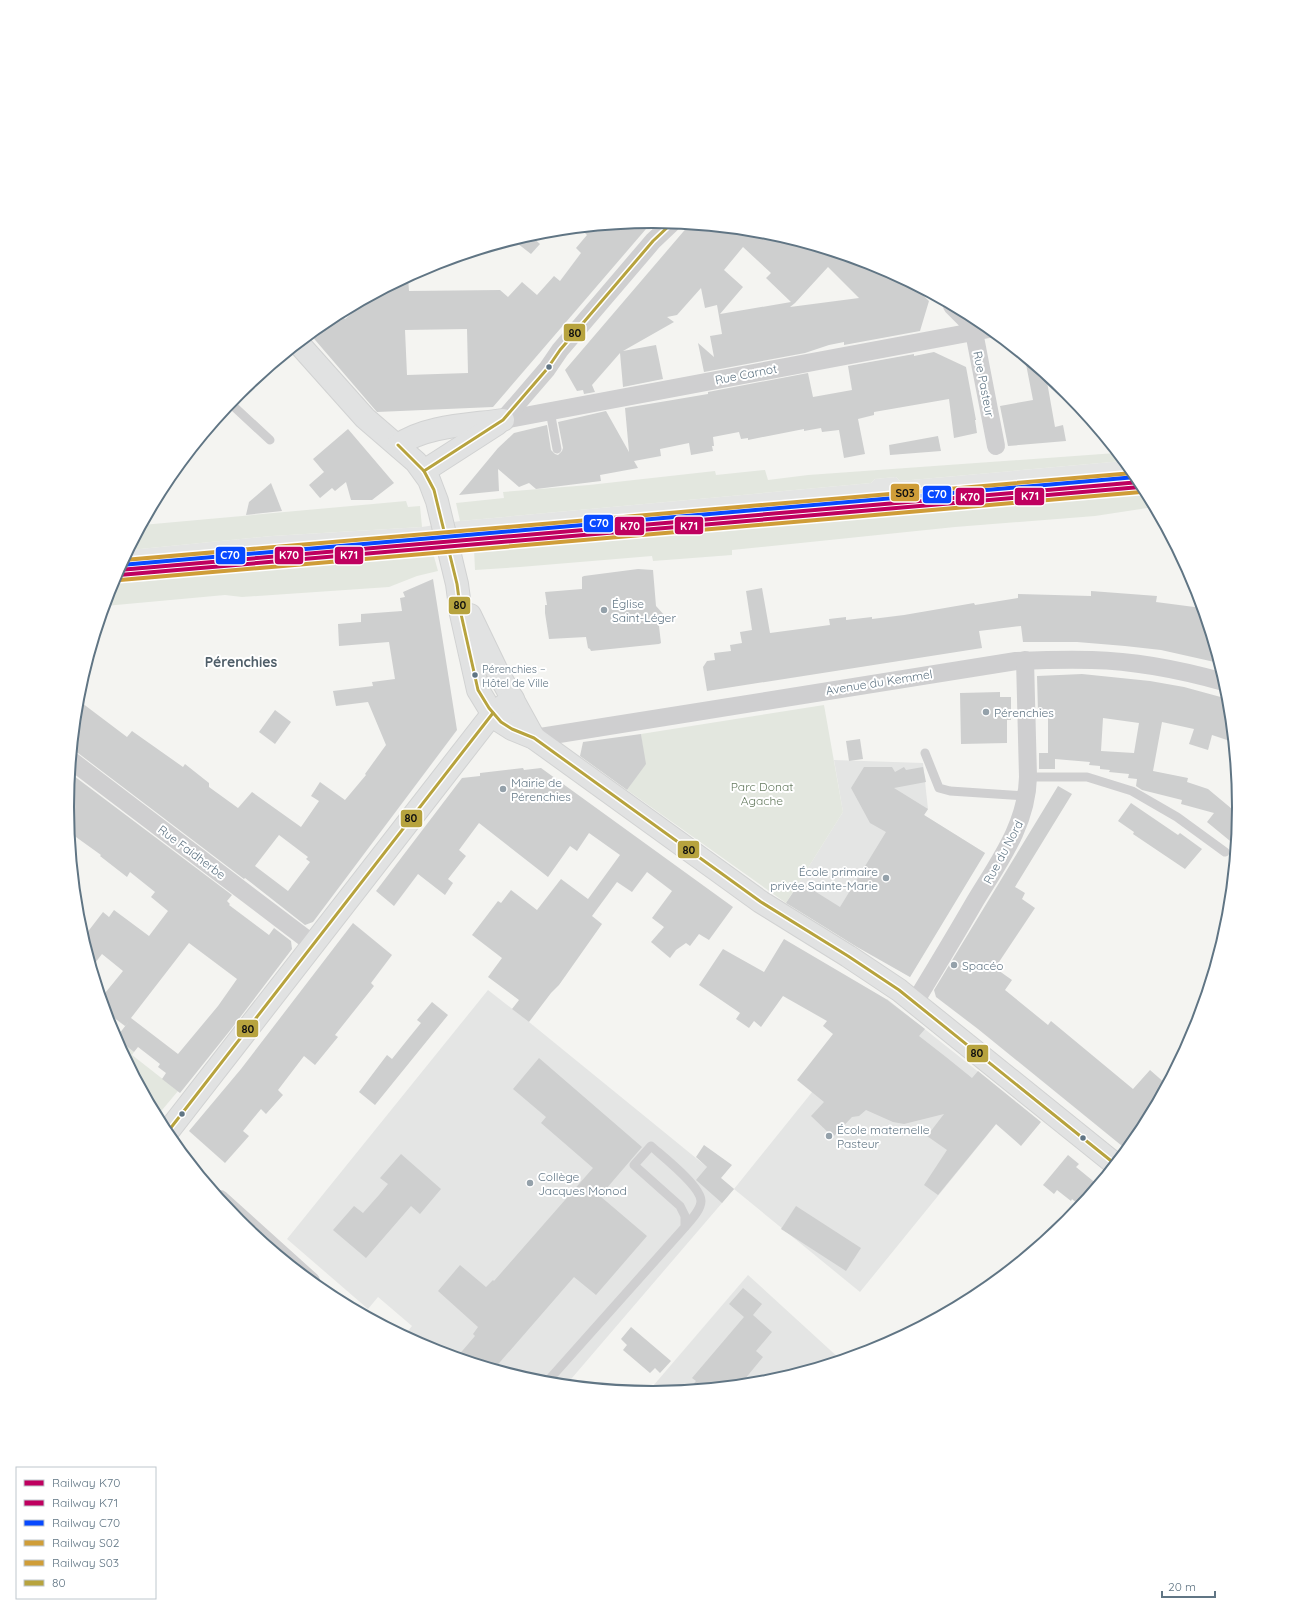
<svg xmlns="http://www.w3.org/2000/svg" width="1306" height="1615" font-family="Quicksand,sans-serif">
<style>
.built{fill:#e4e5e4}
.green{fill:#e3e7df}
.building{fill:#cecfcf;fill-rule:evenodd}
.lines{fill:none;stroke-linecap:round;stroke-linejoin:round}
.secondary-casing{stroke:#d1d2d2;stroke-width:24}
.lane{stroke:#cfcfd0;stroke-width:9}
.street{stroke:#cfcfd0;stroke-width:18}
.secondary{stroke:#e1e2e2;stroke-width:22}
.bus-1-casing{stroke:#fff;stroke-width:6}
.bus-1{stroke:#b7a33e;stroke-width:3}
.rail-1-casing{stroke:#fff;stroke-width:7}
.rail-2-casing{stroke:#fff;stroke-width:7}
.rail-3-casing{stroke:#fff;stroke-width:7}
.rail-4-casing{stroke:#fff;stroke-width:7}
.rail-5-casing{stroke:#fff;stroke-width:7}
.rail-1{stroke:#bf005f;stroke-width:4}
.rail-2{stroke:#bf005f;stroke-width:4}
.rail-3{stroke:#0749ff;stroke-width:4}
.rail-4{stroke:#cf9d38;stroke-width:4}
.rail-5{stroke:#cf9d38;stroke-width:4}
.bus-dot{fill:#607584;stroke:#fff;stroke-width:1.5}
.poi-dot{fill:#94a1aa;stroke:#fff;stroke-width:1.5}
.labels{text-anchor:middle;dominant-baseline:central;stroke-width:4;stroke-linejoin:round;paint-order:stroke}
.bus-label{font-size:11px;fill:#607584;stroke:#fff;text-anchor:start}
.street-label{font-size:12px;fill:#607584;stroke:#fff}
.poi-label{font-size:12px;fill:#607584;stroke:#fff;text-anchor:start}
.park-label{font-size:12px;fill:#667b60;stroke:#fff}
.quarter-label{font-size:14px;font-weight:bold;fill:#4f5e69;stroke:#fff}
.rim{fill:none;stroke:#607584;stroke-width:2}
.line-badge{stroke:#fff;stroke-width:1.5}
.badge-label{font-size:11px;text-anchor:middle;font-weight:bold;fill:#fff}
.pale-badge-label{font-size:11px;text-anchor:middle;font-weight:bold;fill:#111}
</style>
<rect width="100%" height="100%" fill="#f4f4f1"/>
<!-- built -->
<g class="built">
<polygon points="1123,461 1140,482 1145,491 648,533 226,572 114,579 130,550 272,536 422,527 460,521 871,483 875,479 896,477 900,481"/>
<polygon points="834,760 923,763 928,809 924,815 985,853 910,977 786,903 843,812"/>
<polygon points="488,990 529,1022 734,1189 887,999 1015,1101 860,1292 734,1189 566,1385 538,1382 429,1349 404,1336 412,1326 378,1297 368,1309 287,1239"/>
<polygon points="748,1275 841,1360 767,1382 647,1393"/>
</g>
<!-- green -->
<g class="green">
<polygon points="1116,453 1123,461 900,481 896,477 875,479 871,483 460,521 456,503 504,498 503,492 589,485 715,471 716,475 765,470 768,480 808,475"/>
<polygon points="1145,491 1154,507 1095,516 955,527 732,550 732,555 653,561 652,556 520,567 475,570 474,549 648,533"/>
<polygon points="406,501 408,507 420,506 422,527 272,536 130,550 142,525"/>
<polygon points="433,553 438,571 417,576 389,587 242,597 225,595 105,606 114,579 226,572"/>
<polygon points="824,705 843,812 786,903 627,790 645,764 641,734"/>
<polygon points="115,1038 134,1052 132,1055 178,1091 157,1116"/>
</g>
<!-- building -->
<g class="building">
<path d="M652,222L493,407L377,412L310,334L328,320L335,316L340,321L344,318L345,319L372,297L408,277L409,291L500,290L508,297L522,282L537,295L554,276L560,281L581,253L576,248L587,235L581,229ZM467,329L468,373L407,375L405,330Z"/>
<path d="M689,225L768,233L877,266L911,284L929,301L920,331L844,345V342L829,345L805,353L704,372L698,343L714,357L710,336L722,334L717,305L705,308L701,288L677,315L667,317L674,322L623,351L656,345L663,379L623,387L620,353L592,385L595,392L584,394L583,390L577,391L565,370ZM743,247L771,273L766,278L791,302L720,314L743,287L724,270ZM828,267L859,298L790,307L795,303Z"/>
<polygon points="530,235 540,244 531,254 513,240"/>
<polygon points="934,352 966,367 976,420 975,420 977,433 954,438 949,399 874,412 874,415 858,419 865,454 844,458 839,430 822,432 821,428 804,431 804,429 748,440 748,438 741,439 739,432 713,437 714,446 712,446 713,451 691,455 689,443 660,449 661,456 634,461 638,468 600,475 601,481 536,489 529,483 519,487 498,469 499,491 459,495 498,448 514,433 547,425 551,450 555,454 558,455 562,451 563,448 558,422 606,411 629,452 625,408 708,394 708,392 808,373 813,397 852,390 848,366 914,354 914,356"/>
<polygon points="1025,359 1046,376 1055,427 1063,425 1066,441 1008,446 1000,406 1033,400"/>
<polygon points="348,429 394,483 372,500 351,500 346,482 335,491 332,488 320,498 309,485 324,472 313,459"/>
<polygon points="938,436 941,451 890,455 889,445"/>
<polygon points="271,483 282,511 246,515 249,502"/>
<polygon points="638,569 653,570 656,606 665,616 658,618 661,643 659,644 591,651 590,649 588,648 586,637 549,639 545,613 545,605 547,605 545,592 582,589 582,577 584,576"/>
<path d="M433,579L457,730L313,922L305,925L245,878L244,879L78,753L73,751L78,700L127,737L132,731L183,767L185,764L209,783V787L238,808L252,792L301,827L319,801L311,796L320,782L345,800L366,775L365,774L386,745L368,702L336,706L333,691L373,686L372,682L395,679L389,642L339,646L338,624L361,622V614L402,611L400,598L405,597L403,592ZM279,835L308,857L306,859L310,862L288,891L255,866Z"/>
<polygon points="762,588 770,633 830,625 829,619 846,617 846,620 872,617 872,619 904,615 974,603 975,605 1018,598 1018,594 1091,596 1091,591 1157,596 1156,602 1202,608 1219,663 1161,650 1125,646 1077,642 1023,642 1021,626 979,631 982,648 707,691 703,667 707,661 715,660 714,653 731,651 730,645 742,643 740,632 752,630 746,591"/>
<path d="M1082,674L1150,681L1184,687L1228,699L1233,742L1212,735L1208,750L1189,744L1194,729L1162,722L1153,771L1188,778L1187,782L1208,789L1238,814L1235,845L1207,822L1214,813L1181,804L1182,800L1142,790L1136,786L1137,779L1128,778L1129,774L1109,772L1110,770L1100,769V766L1089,765L1090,762L1055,759V769H1039V753H1048V711L1038,712L1037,676ZM1103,718L1139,723L1134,753L1101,751Z"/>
<polygon points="1000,692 1000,697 1011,697 1011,720 1007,720 1007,743 961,744 960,693"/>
<polygon points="275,710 291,722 275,744 259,732"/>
<polygon points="641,734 646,764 627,790 580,756 583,742"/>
<polygon points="860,739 863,759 849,761 846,741"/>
<polygon points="864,767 892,767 895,772 904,767 906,770 923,767 926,782 894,788 928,809 924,815 985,853 910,977 857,947 786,903 800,882 840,907 886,832 870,823 851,788"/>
<polygon points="523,768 524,770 541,768 733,907 709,940 699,934 690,946 686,943 676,950 670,958 651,942 664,927 652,918 672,891 647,872 632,892 617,882 592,916 602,924 559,985 551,993 529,1022 512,1009 519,1000 488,977 502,958 472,935 498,901 501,903 511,890 537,910 561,879 588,899 620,855 589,833 577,851 570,846 548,877 479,823 459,850 466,856 448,879 453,883 445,895 418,874 394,906 376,891 462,778 480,776 480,773"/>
<path d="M70,773L232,895L227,901L230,904L229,905L269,935L274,928L291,941L292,949L232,1028L180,1093L162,1079L166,1073L158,1067L160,1064L138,1047L134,1052L116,1038L129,1021L125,1026L105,1011L101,998L123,971L102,954L92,967L83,938L103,912L109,917L114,910L149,936L168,911L151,897L155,892L130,872L127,877L100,856L101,855L69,832L67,807ZM189,943L237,979L218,1006L178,1054L131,1018Z"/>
<polygon points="1058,786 1072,794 1015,887 1025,893 1022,899 1035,908 995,968 1012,980 1005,990 1048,1025 1051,1021 1133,1089 1150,1070 1166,1084 1140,1133 1127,1150 978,1029 936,997 934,990"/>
<polygon points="1131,803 1178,835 1180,833 1202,849 1185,869 1133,834 1134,832 1118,821"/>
<polygon points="353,923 392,955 371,983 374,986 335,1035 338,1037 315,1065 304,1056 278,1090 283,1095 266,1114 261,1109 243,1131 249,1136 225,1163 189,1131 241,1069"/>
<polygon points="784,939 886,999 925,1029 919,1036 946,1057 972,1078 978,1071 1041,1122 1021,1146 996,1124 938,1195 924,1185 947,1150 927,1136 944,1114 904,1124 893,1122 866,1110 859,1116 852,1117 833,1137 811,1116 824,1102 797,1080 833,1034 823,1026 827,1021 783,996 761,1027 754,1021 749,1028 736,1019 740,1013 699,985 723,949 764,972"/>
<polygon points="432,1002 448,1015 375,1105 359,1092 387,1055 392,1059 408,1039 421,1023 417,1020"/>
<polygon points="539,1058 642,1147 600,1196 647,1236 596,1295 574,1277 494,1369 457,1357 475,1336 473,1334 478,1327 438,1291 460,1265 486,1287 493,1280 494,1281 593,1168 541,1123 546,1117 513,1089"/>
<polygon points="704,1145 732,1165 721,1178 734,1189 722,1203 696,1180 707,1167 696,1157"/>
<polygon points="401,1154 441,1189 420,1214 411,1206 366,1258 333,1230 354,1206 363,1213 379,1195 388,1184 380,1178"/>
<polygon points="1068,1155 1079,1164 1076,1167 1098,1185 1080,1206 1072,1199 1071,1201 1057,1190 1054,1194 1043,1185"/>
<polygon points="796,1206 861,1248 846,1271 781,1229"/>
<polygon points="743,1288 762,1304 753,1315 772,1332 756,1351 763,1357 740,1385 688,1390 696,1381 692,1378 744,1317 729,1304"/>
<polygon points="631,1327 671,1361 660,1373 655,1368 650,1373 623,1350 627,1345 621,1339"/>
</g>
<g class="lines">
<defs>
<g id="secondary">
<polyline points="299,344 365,418 416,462 429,480 437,501 457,584 461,614 478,690 489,708 501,722 512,729 534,738 761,902 848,956 899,990 1115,1164"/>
<path d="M398,445C427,425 469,425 503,420"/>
<polyline points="424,471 497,424"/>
<polyline points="470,615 496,669 534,738"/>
<polyline points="166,1134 493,713 513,699"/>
</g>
</defs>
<!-- secondary casing -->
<use href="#secondary" class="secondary-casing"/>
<!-- lane -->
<g class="lane">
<polyline points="230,403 270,440"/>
<polyline points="550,411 557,449"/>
<polyline points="925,753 939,788 950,791 1027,796"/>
<polyline points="1028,777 1087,777 1132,791 1177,817 1225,852"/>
<path d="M546,1383L685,1227C690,1221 701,1210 701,1201C701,1186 662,1156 651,1146L634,1165L680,1206L685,1216V1227"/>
</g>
<!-- street -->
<g class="street">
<polyline points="952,306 965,319 974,332 996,446"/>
<polyline points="503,420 989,329"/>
<polyline points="503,420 547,369 560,350 653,241 672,223"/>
<path d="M534,738L1016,661C1041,660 1067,659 1092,660C1137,661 1181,670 1224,682"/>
<polyline points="72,761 313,944"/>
<path d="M915,1002C935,969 955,936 974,903C998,863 1027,825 1028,777L1025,660"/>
<polyline points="220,1199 311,1281"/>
</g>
<!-- secondary -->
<use href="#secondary" class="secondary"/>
<defs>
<g id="bus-1">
<polyline points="398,445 424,471 434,490 457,584 461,614 478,690 489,708 501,722 512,729 534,738 761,902 848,956 899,990 1115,1164"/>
<polyline points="424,471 503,420 547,369 560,350 653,241 672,223"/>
<polyline points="166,1134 493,713"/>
<polyline points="220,1199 311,1281"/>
</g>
</defs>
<!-- bus-1 casing -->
<use href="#bus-1" class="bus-1-casing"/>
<!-- bus-1 -->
<use href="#bus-1" class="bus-1"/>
<defs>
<polyline id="rail-1" points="119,570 1140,482"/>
<polyline id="rail-2" points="119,575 1140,487"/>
<polyline id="rail-3" points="121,565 1136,477"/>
<polyline id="rail-4" points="120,580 1141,492"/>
<polyline id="rail-5" points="124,560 1133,473"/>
</defs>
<!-- rail-1 casing -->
<use href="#rail-1" class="rail-1-casing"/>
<!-- rail-2 casing -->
<use href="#rail-2" class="rail-2-casing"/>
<!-- rail-3 casing -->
<use href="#rail-3" class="rail-3-casing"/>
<!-- rail-4 casing -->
<use href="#rail-4" class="rail-4-casing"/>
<!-- rail-5 casing -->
<use href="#rail-5" class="rail-5-casing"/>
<!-- rail-1 -->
<use href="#rail-1" class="rail-1"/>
<!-- rail-2 -->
<use href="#rail-2" class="rail-2"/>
<!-- rail-3 -->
<use href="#rail-3" class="rail-3"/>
<!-- rail-4 -->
<use href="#rail-4" class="rail-4"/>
<!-- rail-5 -->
<use href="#rail-5" class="rail-5"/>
</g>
<!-- markers -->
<g class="bus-dot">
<circle cx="549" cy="367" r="3.5"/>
<circle cx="475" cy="675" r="3.5"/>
<circle cx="182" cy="1114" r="3.5"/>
<circle cx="1083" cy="1138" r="3.5"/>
</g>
<g class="poi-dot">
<circle cx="604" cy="610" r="4"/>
<circle cx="986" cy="712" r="4"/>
<circle cx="503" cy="789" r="4"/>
<circle cx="886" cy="878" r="4"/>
<circle cx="954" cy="965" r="4"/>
<circle cx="829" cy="1136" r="4"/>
<circle cx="530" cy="1183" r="4"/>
</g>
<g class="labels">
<!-- bus labels -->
<g class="bus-label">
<text x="482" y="669">Pérenchies –<tspan x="482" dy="14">Hôtel de Ville</tspan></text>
</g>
<!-- street labels -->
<g class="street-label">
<text transform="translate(746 374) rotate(-11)">Rue Carnot</text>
<text transform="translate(984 384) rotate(79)">Rue Pasteur</text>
<text transform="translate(879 682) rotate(-9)">Avenue du Kemmel</text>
<text transform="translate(192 852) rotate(37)">Rue Faidherbe</text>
<text transform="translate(1003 852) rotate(-62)">Rue du Nord</text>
</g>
<!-- poi labels -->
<g class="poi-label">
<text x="612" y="603">Église<tspan x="612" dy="14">Saint-Léger</tspan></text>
<text x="994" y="712">Pérenchies</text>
<text x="511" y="782">Mairie de<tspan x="511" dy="14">Pérenchies</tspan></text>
<text x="878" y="871" text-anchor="end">École primaire<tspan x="878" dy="14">privée Sainte-Marie</tspan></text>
<text x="962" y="965">Spacéo</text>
<text x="837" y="1129">École maternelle<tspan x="837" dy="14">Pasteur</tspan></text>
<text x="538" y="1176">Collège<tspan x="538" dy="14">Jacques Monod</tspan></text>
</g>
<!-- park labels -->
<g class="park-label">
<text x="762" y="786">Parc Donat<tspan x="762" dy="14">Agache</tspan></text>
</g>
<!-- quarter labels -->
<g class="quarter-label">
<text x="241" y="662">Pérenchies</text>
</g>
</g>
<!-- crop -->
<path d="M0 0H1306V1615H0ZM74 807a579 579 0 1 1 1158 0a579 579 0 1 1-1158 0Z" fill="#fff" fill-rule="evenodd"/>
<path class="rim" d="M74 807a579 579 0 1 1 1158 0a579 579 0 1 1-1158 0Z"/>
<g class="line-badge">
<rect x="563" y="323" width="23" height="19" rx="4" fill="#b7a33e"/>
<rect x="890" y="483" width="30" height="19" rx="4" fill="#cf9d38"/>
<rect x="922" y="485" width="30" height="19" rx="4" fill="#0749ff"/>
<rect x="1014" y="487" width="31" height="19" rx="4" fill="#bf005f"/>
<rect x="955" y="487" width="30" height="19" rx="4" fill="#bf005f"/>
<rect x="583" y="514" width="31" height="19" rx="4" fill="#0749ff"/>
<rect x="674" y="516" width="30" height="19" rx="4" fill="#bf005f"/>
<rect x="614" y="516" width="31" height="20" rx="4" fill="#bf005f"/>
<rect x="334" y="546" width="30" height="19" rx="4" fill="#bf005f"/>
<rect x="274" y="546" width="30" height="19" rx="4" fill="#bf005f"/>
<rect x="215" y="546" width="31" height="19" rx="4" fill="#0749ff"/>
<rect x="448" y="596" width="23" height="19" rx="4" fill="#b7a33e"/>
<rect x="400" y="809" width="23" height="19" rx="4" fill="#b7a33e"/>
<rect x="677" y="840" width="23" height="19" rx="4" fill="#b7a33e"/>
<rect x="236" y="1019" width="23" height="19" rx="4" fill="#b7a33e"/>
<rect x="966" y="1044" width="23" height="19" rx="4" fill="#b7a33e"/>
</g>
<g class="badge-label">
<text x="937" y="498">C70</text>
<text x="1030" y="500">K71</text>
<text x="970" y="501">K70</text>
<text x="599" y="527">C70</text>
<text x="689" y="530">K71</text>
<text x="630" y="530">K70</text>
<text x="349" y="559">K71</text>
<text x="289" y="559">K70</text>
<text x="230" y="559">C70</text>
</g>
<g class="pale-badge-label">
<text x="575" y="337">80</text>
<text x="905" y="497">S03</text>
<text x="460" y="609">80</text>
<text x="411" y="822">80</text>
<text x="689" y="854">80</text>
<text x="248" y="1033">80</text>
<text x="977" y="1057">80</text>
</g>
<!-- legend -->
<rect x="16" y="1467" width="140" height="132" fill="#ffffff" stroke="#bfc8ce"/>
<rect x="24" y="1480" width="20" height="6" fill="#bf005f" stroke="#bfc8ce"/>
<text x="52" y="1487" font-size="12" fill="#607584">Railway K70</text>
<rect x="24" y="1500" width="20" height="6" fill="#bf005f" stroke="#bfc8ce"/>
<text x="52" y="1507" font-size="12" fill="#607584">Railway K71</text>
<rect x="24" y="1520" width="20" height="6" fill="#0749ff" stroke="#bfc8ce"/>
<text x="52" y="1527" font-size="12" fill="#607584">Railway C70</text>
<rect x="24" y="1540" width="20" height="6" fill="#cf9d38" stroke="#bfc8ce"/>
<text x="52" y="1547" font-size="12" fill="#607584">Railway S02</text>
<rect x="24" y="1560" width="20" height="6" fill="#cf9d38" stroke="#bfc8ce"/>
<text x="52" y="1567" font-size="12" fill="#607584">Railway S03</text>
<rect x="24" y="1580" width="20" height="6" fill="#b7a33e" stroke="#bfc8ce"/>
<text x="52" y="1587" font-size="12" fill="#607584">80</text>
<!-- scale -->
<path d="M1162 1591v6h53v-6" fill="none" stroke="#607584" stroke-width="2"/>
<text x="1168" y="1591" font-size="12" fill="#607584" stroke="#ffffff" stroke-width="3" paint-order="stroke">20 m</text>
</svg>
